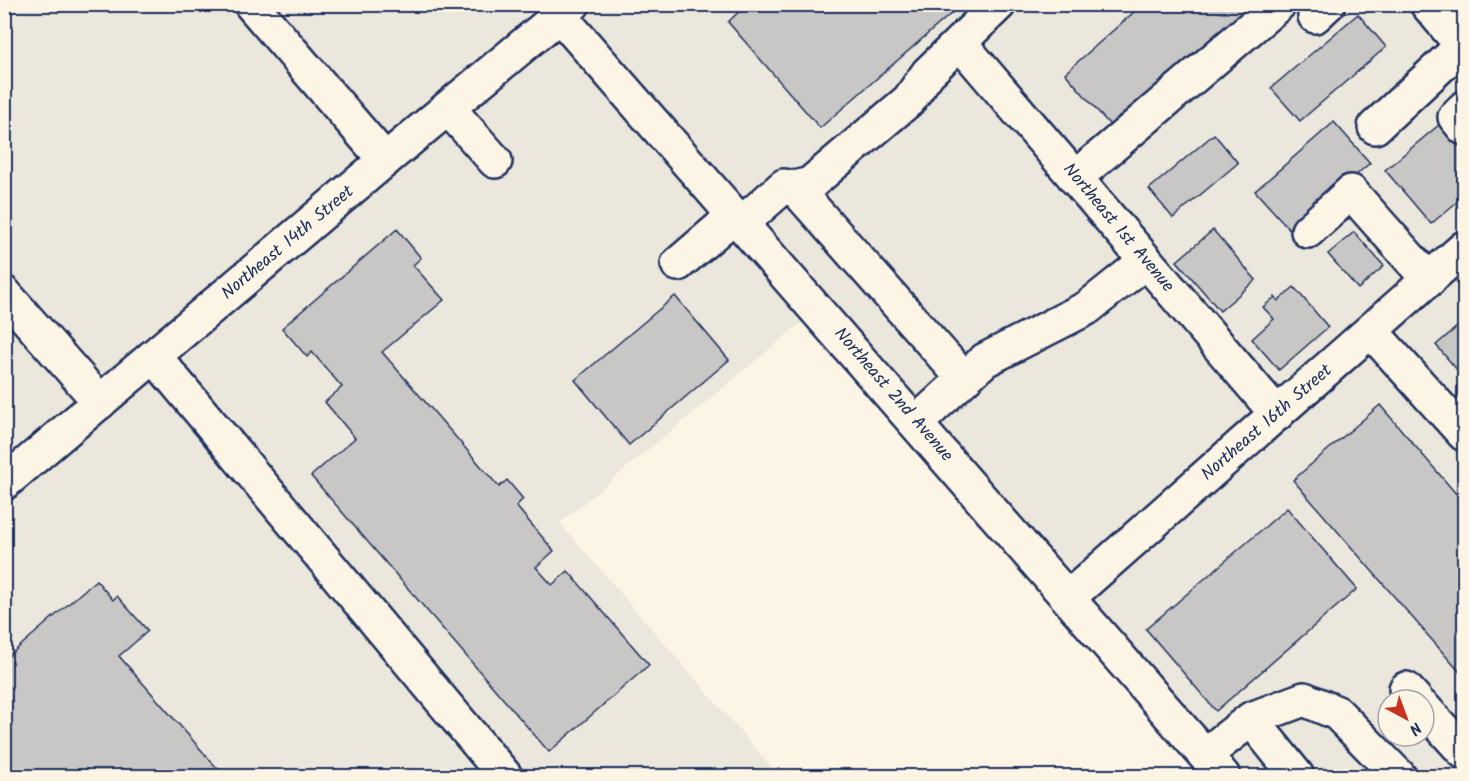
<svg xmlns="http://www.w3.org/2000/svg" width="1469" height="781" font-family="Kalam,sans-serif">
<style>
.built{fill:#ece7dc;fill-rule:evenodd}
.building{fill:#c8c7c6;stroke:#1b2f5e;stroke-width:1.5}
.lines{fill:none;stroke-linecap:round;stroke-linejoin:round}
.minor-casing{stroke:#1b2f5e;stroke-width:38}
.major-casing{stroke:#1b2f5e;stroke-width:38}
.minor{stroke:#fcf5e5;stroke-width:33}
.major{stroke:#fcf5e5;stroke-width:33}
.labels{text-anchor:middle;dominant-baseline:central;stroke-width:4.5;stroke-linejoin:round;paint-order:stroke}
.street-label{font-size:18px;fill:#1b2f5e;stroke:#fcf5e5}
</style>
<rect width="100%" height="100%" fill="#fcf5e5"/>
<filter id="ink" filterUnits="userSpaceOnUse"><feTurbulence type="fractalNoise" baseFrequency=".0167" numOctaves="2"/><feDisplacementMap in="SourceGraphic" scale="12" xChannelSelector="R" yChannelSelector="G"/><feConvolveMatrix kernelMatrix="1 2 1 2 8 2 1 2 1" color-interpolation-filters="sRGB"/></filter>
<g filter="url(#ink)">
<!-- built -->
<g class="built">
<polygon points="594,4 1412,5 1464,66 1464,231 1069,580 578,18"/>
<polygon points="5,5 236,5 368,157 5,466"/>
<polygon points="266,5 553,5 386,143"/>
<polygon points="560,33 807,318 560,523 779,776 5,776 4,500 394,170"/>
<path d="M1464,266V776H1238L1086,600ZM1388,700H1424V736H1388Z"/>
</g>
<!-- building -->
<g class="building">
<polygon points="747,4 962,4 820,128 728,22"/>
<polygon points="1143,4 1259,4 1114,130 1065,73"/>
<polygon points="1358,14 1386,47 1300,121 1271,88"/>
<polygon points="1446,119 1464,141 1464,196 1431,224 1385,170"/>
<polygon points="1334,122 1370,163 1291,231 1255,191"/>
<polygon points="1214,134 1238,163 1173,218 1149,189"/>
<polygon points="397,229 421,258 413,265 444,300 382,352 499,487 507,480 523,499 516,506 554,551 536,567 552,585 568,571 649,665 549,752 311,476 355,438 325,402 342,387 312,352 307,357 282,328"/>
<polygon points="1213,230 1256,280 1220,311 1177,261"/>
<polygon points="1354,232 1384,266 1358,289 1328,254"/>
<polygon points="1294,287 1328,327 1279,370 1252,339 1274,319 1263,307 1275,297 1278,301"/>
<polygon points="675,296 729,360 629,445 575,380"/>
<polygon points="1464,321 1464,378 1436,345"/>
<polygon points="1380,405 1464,503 1464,677 1293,480"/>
<polygon points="1287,508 1357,589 1216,711 1146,629"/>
<polygon points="96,580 113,600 117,596 148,631 119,656 224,776 4,776 4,660"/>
</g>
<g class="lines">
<defs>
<g id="minor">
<polyline points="251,4 385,160"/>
<polyline points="560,16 1223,776"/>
<polyline points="1315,16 1328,4"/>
<polyline points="960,43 1277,414"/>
<polyline points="448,108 495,161"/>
<polyline points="1464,108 1455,117 1464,128"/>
<polyline points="1375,127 1462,46"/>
<polyline points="1075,178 1279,4"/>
<polyline points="795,188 964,379 916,423"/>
<polyline points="742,223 784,186 795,188 810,184 909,100 928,73 999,4"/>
<polyline points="1308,231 1351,192 1429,280"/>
<polyline points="678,264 735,215"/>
<polyline points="4,293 100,402"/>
<polyline points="1371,331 1464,434"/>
<polyline points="154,356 505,776"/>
<polyline points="964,379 985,360 1087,308 1146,261"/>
<polyline points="4,483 385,160 573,4"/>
<polyline points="1069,597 1464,248"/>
<polyline points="1406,689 1416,700"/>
<polyline points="1424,708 1464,752"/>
<polyline points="1251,719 1297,776"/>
<polyline points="1205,755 1251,719 1304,699 1337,713 1399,776"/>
</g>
<polyline id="major" points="1427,4 1464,48"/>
</defs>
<!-- minor casing -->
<use href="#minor" class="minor-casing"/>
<!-- major casing -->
<use href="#major" class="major-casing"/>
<!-- minor -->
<use href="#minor" class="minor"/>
<!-- major -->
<use href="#major" class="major"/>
</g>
</g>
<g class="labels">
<!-- street labels -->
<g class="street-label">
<text transform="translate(1118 228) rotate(50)">Northeast 1st Avenue</text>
<text transform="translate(288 243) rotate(-40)">Northeast 14th Street</text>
<text transform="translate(893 395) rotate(49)">Northeast 2nd Avenue</text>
<text transform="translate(1267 423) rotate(-41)">Northeast 16th Street</text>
</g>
</g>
<!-- margin -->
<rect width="1469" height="781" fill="none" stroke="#fcf5e5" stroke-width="24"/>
<rect x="12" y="12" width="1445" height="757" fill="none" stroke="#1b2f5e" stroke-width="2" filter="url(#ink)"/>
<!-- north arrow -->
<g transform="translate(1406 718) rotate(139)"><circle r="28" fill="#fcf5e5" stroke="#a2a6af" stroke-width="1.5"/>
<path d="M0-4.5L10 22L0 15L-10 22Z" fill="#c8321e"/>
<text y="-9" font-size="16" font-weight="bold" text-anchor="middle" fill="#1b2f5e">N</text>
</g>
</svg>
